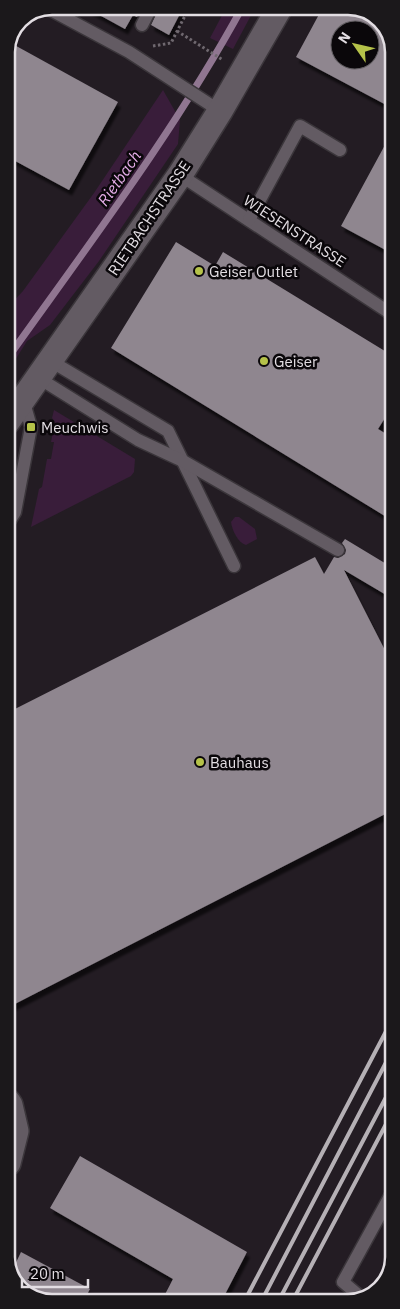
<svg xmlns="http://www.w3.org/2000/svg" width="400" height="1309" font-family="'IBM Plex Sans',sans-serif">
<style>
.green{fill:#391d3a}
.lines{fill:none;stroke-linecap:round;stroke-linejoin:round}
.stream{stroke:#907691;stroke-width:7}
.building{fill:#8f868f;fill-rule:evenodd;filter:url(#shadow)}
.lane-casing{stroke:#3b363b;stroke-width:15}
.street-casing{stroke:#3b363b;stroke-width:28}
.path{stroke:#6f686f;stroke-width:3;stroke-dasharray:2.5 2.5;stroke-linecap:butt}
.lane{stroke:#635b63;stroke-width:12}
.street{stroke:#635b63;stroke-width:25}
.rail{stroke:#b5b0b5;stroke-width:4}
.poi-dot{fill:#b5c249;stroke:#0a070a;stroke-width:2}
.labels{text-anchor:middle;dominant-baseline:central;stroke-width:5;stroke-linejoin:round;paint-order:stroke}
.street-label{font-size:15px;fill:#e3dee3;stroke:#0a070a}
.poi-label{font-size:15px;fill:#e3dee3;stroke:#0a070a;text-anchor:start}
.water-label{font-size:16px;font-style:italic;fill:#e5ade8;stroke:#0a070a}
.rim{fill:none;stroke:#e3dee3;stroke-width:2.5}
</style>
<defs>
<filter id="shadow"><feDropShadow dx="3" dy="5.5" stdDeviation="1" flood-color="#0009"/></filter>
</defs>
<rect width="100%" height="100%" fill="#231c23"/>
<!-- green -->
<g class="green">
<polygon points="227,6 256,6 233,49 210,38"/>
<polygon points="163,90 180,120 178,144 99,261 50,325 27,341 7,373 7,308 23,291 94,193"/>
<polygon points="54,410 135,459 134,472 131,476 31,527 39,489 42,487 47,459 51,459 54,442 51,442 55,422 52,418"/>
<path d="M235,517H239L255,529L257,539L246,545C238,543 232,530 231,522Z"/>
</g>
<g class="lines">
<!-- stream -->
<path class="stream" d="M7,359C89,244 175,131 243,6"/>
</g>
<!-- building -->
<g class="building">
<polygon points="83,6 143,6 137,17 133,15 125,29"/>
<polygon points="160,6 184,6 169,35 151,25"/>
<path d="M323,7H354L378,17L392,40V108L296,57ZM340,30H370V60H340Z"/>
<polygon points="9,42 118,102 69,190 6,156 6,49"/>
<polygon points="392,132 392,168 393,254 341,226"/>
<polygon points="176,242 215,266 223,252 393,356 393,405 378,429 393,438 393,521 111,348"/>
<polygon points="345,539 393,568 393,599 344,570 393,666 393,810 7,1008 7,713 315,557 324,574 334,557 338,558 345,554 346,550 342,543"/>
<polygon points="80,1156 247,1252 221,1302 161,1302 173,1279 50,1208"/>
<polygon points="21,1252 90,1289 83,1302 49,1303 22,1292 11,1273"/>
</g>
<g class="lines">
<defs>
<g id="lane">
<polyline points="47,8 129,52 220,111"/>
<polyline points="142,25 152,6"/>
<polyline points="180,175 393,315"/>
<polyline points="249,220 300,126 340,150"/>
<polyline points="49,360 168,431 234,566"/>
<polyline points="37,377 138,440 183,461 338,550"/>
<polyline points="7,525 15,512 31,427 23,399"/>
<polyline points="363,1299 343,1282 394,1189"/>
</g>
<g id="street">
<polyline points="7,422 180,175 220,111 280,7"/>
<polyline points="8,1102 10,1105 16,1131 8,1163"/>
</g>
</defs>
<!-- lane casing -->
<use href="#lane" class="lane-casing"/>
<!-- street casing -->
<use href="#street" class="street-casing"/>
<!-- path -->
<g class="path">
<polyline points="177,31 223,60"/>
<polyline points="153,46 171,43 190,6"/>
<polyline points="7,548 9,552"/>
</g>
<!-- lane -->
<use href="#lane" class="lane"/>
<!-- street -->
<use href="#street" class="street"/>
<!-- rail -->
<g class="rail">
<polyline points="244,1302 393,1018"/>
<polyline points="261,1302 393,1049"/>
<polyline points="278,1302 394,1082"/>
<polyline points="292,1302 394,1109"/>
</g>
</g>
<!-- markers -->
<g class="poi-dot">
<circle cx="199" cy="271" r="5"/>
<circle cx="264" cy="361" r="5"/>
<rect x="26" y="422" width="10" height="10" rx="2.5"/>
<circle cx="200" cy="762" r="5"/>
</g>
<g class="labels">
<!-- street labels -->
<g class="street-label">
<text transform="translate(149 218) rotate(-56)">RIETBACHSTRASSE</text>
<text transform="translate(295 231) rotate(33)">WIESENSTRASSE</text>
</g>
<!-- poi labels -->
<g class="poi-label">
<text x="209" y="271">Geiser Outlet</text>
<text x="274" y="361">Geiser</text>
<text x="41" y="427">Meuchwis</text>
<text x="210" y="762">Bauhaus</text>
</g>
<!-- water labels -->
<g class="water-label">
<text transform="translate(119 178) rotate(-55)">Rietbach</text>
</g>
</g>
<!-- crop -->
<path d="M0 0H400V1309H0ZM52 15H348A37 37 0 0 1 385 52V1257A37 37 0 0 1 348 1294H52A37 37 0 0 1 15 1257V52A37 37 0 0 1 52 15Z" fill="#1b181b" fill-rule="evenodd"/>
<path class="rim" d="M52 15H348A37 37 0 0 1 385 52V1257A37 37 0 0 1 348 1294H52A37 37 0 0 1 15 1257V52A37 37 0 0 1 52 15Z"/>
<!-- north arrow -->
<g transform="translate(355 45) rotate(304)"><circle r="24" fill="#0a070a" stroke="#615d61"/>
<path d="M0-4L9 19L0 12L-9 19Z" fill="#b5c249"/>
<text y="-8" font-size="14" font-weight="bold" text-anchor="middle" fill="#e3dee3">N</text>
</g>
<!-- scale -->
<path d="M22 1279v8h66v-8" fill="none" stroke="#e3dee3" stroke-width="2.5"/>
<text x="30" y="1279" font-size="15" fill="#e3dee3" stroke="#0a070a" stroke-width="4" paint-order="stroke">20 m</text>
</svg>
